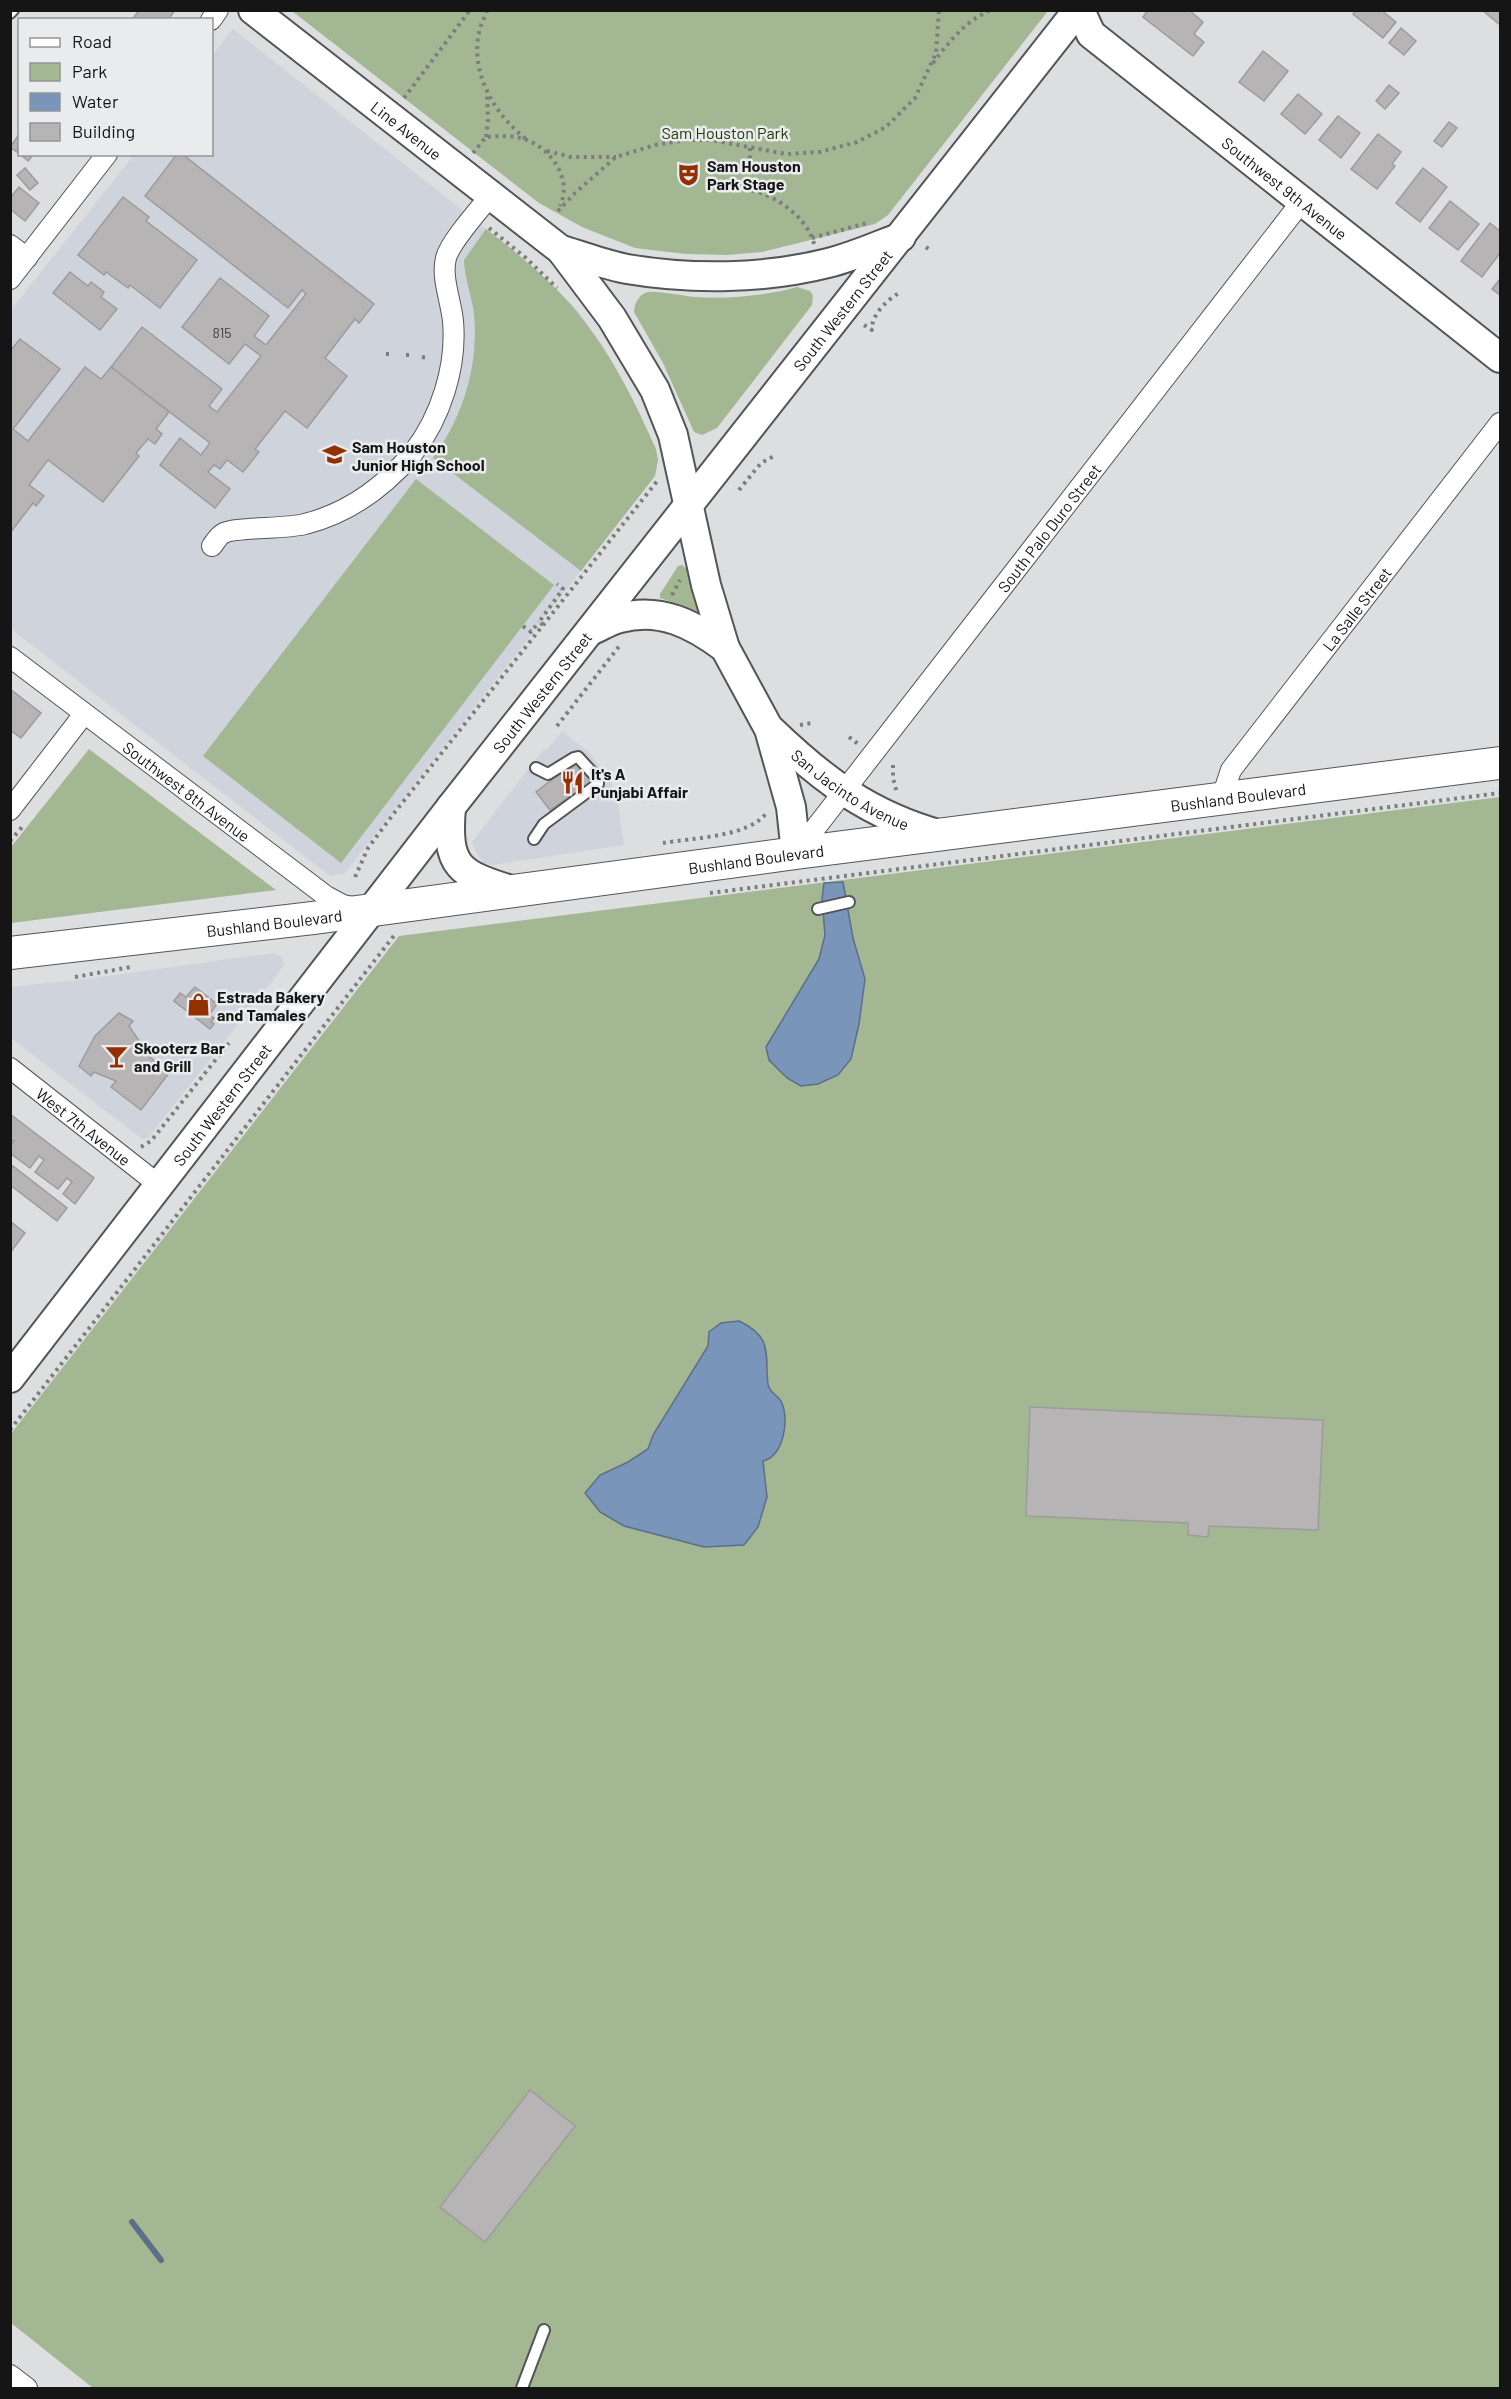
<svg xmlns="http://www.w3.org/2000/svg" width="1511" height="2399" font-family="Barlow,sans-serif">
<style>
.built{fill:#ced3dc}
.green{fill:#a3b793}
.water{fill:#7995ba;stroke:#5b6f89;stroke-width:1.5}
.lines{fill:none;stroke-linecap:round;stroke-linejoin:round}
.stream{stroke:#5b6f89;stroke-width:6}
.building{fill:#b6b4b5;stroke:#9e9b9c;stroke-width:1.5}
.lane-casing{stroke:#545557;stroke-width:14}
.street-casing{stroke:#545557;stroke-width:22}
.secondary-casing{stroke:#545557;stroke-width:32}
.primary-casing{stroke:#545557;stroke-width:34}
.path{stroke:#7d7d7f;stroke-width:4;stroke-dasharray:3 4.5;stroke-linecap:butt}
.lane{stroke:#fff;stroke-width:10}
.street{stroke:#fff;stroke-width:20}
.secondary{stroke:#fff;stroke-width:28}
.primary{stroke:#fff;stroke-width:32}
.labels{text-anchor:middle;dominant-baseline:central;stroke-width:5;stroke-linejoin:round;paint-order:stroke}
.number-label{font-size:14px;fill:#3d3d3e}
.street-label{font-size:16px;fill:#151516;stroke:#eaebed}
.park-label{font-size:16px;fill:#223809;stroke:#eaebed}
.poi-label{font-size:16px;font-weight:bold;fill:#151516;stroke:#eaebed;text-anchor:start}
</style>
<rect width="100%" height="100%" fill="#dddee0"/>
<!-- built -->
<g class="built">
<polygon points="233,29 513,250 578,311 621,378 640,414 658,460 655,476 345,873 330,876 11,629 10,311 134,155 212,154 212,56"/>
<polygon points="562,731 590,753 611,782 618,804 624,845 492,865 483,863 471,843 543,750 547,750"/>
<polygon points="273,953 283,958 284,965 280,971 148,1138 142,1139 11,1038 10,987 86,979"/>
</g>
<!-- green -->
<g class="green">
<polygon points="292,11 1048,11 888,215 875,224 762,252 727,255 686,254 635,248 582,227 539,203"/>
<path d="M486,229C517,253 553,282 578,313C611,353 635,402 656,449L658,460L655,476L581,571L433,458C463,417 479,365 474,314C472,296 464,277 464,260Z"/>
<path d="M797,287L810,291L813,296L812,305L717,428L702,435L694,432L663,363L634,312C634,304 639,293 649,292C660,291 683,296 695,297C729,299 764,296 797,287Z"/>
<polygon points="416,479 554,585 341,863 203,756"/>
<polygon points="682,565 688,570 699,612 660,598 660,594 678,566"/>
<polygon points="89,749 276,890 11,923 11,847"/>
<polygon points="1500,797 1500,2388 93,2388 11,2323 10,1435 399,936"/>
</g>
<!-- water -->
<g class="water">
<polygon points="843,882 853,938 865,979 859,1024 851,1059 838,1075 818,1084 801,1086 787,1078 769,1060 766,1047 819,959 825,935 822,899 824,883"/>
<path d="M739,1321C766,1334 767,1345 767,1373C768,1378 767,1384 769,1387C771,1393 778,1396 781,1401C790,1418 784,1456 763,1461L767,1497L758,1527L744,1545L704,1547L624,1526L600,1512L585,1493L600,1475L628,1462L648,1449L653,1435L708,1346L709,1332L721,1323Z"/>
</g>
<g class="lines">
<!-- stream -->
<polyline class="stream" points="132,2222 161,2260"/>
</g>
<!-- building -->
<g class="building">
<polygon points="139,10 175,10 168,20 132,20"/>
<polygon points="1148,10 1189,10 1203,22 1194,34 1204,42 1193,56 1143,17"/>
<polygon points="1356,10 1381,10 1396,22 1383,38 1353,14"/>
<polygon points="1482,10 1500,10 1500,25"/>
<polygon points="1401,28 1416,41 1404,55 1389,43"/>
<polygon points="1263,51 1288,71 1264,101 1239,82"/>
<polygon points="1389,85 1399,93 1385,109 1376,101"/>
<polygon points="1298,94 1322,114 1305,134 1281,114"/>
<polygon points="1338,116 1360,133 1341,158 1319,140"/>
<polygon points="1449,122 1457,128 1442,147 1434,141"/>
<polygon points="20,133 20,154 10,147"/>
<polygon points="1378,134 1401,152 1392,164 1395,166 1377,189 1351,169"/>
<polygon points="20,154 34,154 28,161"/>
<polygon points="177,154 182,154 374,304 359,323 355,319 325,358 347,376 307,428 285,411 255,449 259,452 243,472 227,460 220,469 214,465 208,472 230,489 215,508 160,465 180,438 201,455 210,443 111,367 142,327 222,389 209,406 217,412 261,356 245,344 229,364 182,327 220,278 269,316 254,336 266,345 306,294 302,290 288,308 145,196"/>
<polygon points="25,168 38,183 30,190 17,175"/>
<polygon points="1423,168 1447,187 1420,222 1396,203"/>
<polygon points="19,187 39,203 25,221 10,209 10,198"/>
<polygon points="123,197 149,217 146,221 197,260 160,308 130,285 128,288 106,272 104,275 78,255"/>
<polygon points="1450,201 1479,224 1458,250 1429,228"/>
<polygon points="1490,223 1500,231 1500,253 1482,277 1461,261"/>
<polygon points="70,272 88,286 91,282 104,292 101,297 117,309 100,330 53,293"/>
<polygon points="1500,279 1500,295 1492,289"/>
<polygon points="20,339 60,369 13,429 28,441 85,367 101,379 111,367 169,412 156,429 162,434 155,444 148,439 136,453 139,456 103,502 48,460 29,485 44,496 36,506 33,503 10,533 10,351"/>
<polygon points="10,689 41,713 21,738 10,730"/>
<polygon points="576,761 593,784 570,801 568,798 550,810 536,792"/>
<polygon points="195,987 217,1004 209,1015 214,1018 211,1022 214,1024 210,1029 174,1001 180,993 186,997"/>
<polygon points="119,1013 133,1021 129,1026 150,1057 169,1073 141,1110 111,1087 116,1081 94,1072 91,1076 79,1066 95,1036"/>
<polygon points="10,1114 94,1178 75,1204 63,1194 72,1182 67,1178 58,1189 35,1172 44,1160 39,1156 30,1168 10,1153 10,1145 14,1141 10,1139"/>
<polygon points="13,1166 67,1208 57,1221 10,1185 10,1169"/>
<polygon points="10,1221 25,1233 10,1253"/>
<polygon points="1030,1407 1323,1420 1318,1530 1209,1526 1208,1537 1188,1535 1188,1523 1026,1516"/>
<polygon points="530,2090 575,2126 485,2242 440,2207"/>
</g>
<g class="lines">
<defs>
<g id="lane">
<polyline points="10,13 13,10"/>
<polyline points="534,839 544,824 598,784 598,779 578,757 574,758 548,774 536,768"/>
<polyline points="818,909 849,902"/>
<polyline points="522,2388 544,2330"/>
</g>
<g id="street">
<polyline points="211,20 218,10"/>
<polyline points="10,245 27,258"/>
<polyline points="10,279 107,154"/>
<path d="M212,546C215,542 219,535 224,533C234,527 287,529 305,524C349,513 384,487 413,453C441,417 457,366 453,321C451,301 441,277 446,258C450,242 479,210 491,195"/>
<path id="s1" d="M10,657L326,896L343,905L357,908"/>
<path id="s2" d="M1221,800L1231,770L1500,423"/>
<polyline points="10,810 84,714"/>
<path id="s3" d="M796,853L1302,201"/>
<path id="s4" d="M10,1068L159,1185"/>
<polyline points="10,2375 27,2388"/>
</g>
<g id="secondary">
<path id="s5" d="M253,10L561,250L612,318L655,390L673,435L706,585L725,648L769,729L791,807L796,853"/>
<path id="s6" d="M1080,10L1091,34L1500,358"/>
<path d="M561,250C583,256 605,265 627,269C692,280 765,279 828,263C853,257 877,246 901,237"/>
<path d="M590,631C600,627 610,620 620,618C660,607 693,624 725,648"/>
<path id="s7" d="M771,730C823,780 869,815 941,835"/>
<path d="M451,807C446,867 458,874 514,891"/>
<path id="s8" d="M10,1378L451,807L1078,10"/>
</g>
<g id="primary">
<path id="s9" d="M10,953L313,918L796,853L1500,763"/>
</g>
</defs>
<!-- lane casing -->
<use href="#lane" class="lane-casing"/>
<!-- street casing -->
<use href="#street" class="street-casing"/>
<!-- secondary casing -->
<use href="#secondary" class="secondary-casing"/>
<!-- primary casing -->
<use href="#primary" class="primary-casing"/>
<!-- path -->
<g class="path">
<path d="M487,10C485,18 480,25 479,33C470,73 495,115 526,139"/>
<path d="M933,63C949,42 965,21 991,10"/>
<polyline points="404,98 470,10"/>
<polyline points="486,137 488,120 487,93"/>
<path d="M750,148L749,190C775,194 808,218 814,244"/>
<polyline points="547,151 571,157 616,157"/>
<path d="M473,153L486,137C499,136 512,135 524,139C551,148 573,179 560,206"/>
<polyline points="558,211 575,193 616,157 655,145 686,140 711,140 786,154 820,152 857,142 886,127 915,98 936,53 939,10"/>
<polyline points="489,228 526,258 557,288"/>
<polyline points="812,238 867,223"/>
<polyline points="926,247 931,251"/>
<path d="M864,325L872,330C871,315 887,300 899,293"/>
<polyline points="386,354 390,354"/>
<polyline points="406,355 410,355"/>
<polyline points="422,357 428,358"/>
<polyline points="739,490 761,463 774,456"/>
<polyline points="672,595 680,580"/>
<polyline points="543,625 539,622 563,589 557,584"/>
<polyline points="523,626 531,632 539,622"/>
<polyline points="800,725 811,723"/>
<polyline points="557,726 621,644"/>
<polyline points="849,737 858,744"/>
<polyline points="893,765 893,778 897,793"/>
<polyline points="10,841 23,826"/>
<path d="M663,843C691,838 751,837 767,812"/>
<polyline points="355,877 368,848 395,812 658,480"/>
<polyline points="710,893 1500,793"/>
<polyline points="75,977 131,967"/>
<polyline points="141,1147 151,1141 229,1043"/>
<polyline points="10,1430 396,933"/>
</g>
<!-- lane -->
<use href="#lane" class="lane"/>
<!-- street -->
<use href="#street" class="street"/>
<!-- secondary -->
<use href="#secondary" class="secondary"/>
<!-- primary -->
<use href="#primary" class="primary"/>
</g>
<!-- icons -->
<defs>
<symbol id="theatre-bare" viewBox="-9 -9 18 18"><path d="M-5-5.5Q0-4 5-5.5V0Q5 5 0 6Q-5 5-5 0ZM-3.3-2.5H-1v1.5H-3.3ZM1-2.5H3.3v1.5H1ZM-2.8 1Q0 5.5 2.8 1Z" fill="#942f00" stroke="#eaebed" stroke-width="2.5" paint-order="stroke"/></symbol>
<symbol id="school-bare" viewBox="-9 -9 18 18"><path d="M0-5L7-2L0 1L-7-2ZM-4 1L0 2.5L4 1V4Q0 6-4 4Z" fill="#942f00" stroke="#eaebed" stroke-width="2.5" paint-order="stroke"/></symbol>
<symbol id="restaurant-bare" viewBox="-9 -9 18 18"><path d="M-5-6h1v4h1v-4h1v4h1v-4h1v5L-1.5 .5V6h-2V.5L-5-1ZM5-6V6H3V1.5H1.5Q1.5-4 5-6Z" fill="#942f00" stroke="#eaebed" stroke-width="2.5" paint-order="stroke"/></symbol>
<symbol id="shop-bare" viewBox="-9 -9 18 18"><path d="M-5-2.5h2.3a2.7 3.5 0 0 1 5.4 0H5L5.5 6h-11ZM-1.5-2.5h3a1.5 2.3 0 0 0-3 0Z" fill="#942f00" stroke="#eaebed" stroke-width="2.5" paint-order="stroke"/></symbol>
<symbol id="bar-bare" viewBox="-9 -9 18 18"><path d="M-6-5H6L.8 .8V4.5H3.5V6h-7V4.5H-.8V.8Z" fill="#942f00" stroke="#eaebed" stroke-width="2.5" paint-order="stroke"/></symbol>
</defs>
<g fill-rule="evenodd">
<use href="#theatre-bare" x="672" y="158" width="33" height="33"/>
<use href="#school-bare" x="318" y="438" width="33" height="33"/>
<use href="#restaurant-bare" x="556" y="766" width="33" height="33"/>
<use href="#shop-bare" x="182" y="988" width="33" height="33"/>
<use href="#bar-bare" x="100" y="1040" width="33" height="33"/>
</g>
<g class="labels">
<!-- number labels -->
<g class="number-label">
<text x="222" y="332">815</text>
</g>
<!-- street labels -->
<g class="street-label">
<text stroke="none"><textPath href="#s5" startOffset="195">Line Avenue</textPath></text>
<text stroke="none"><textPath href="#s6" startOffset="274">Southwest 9th Avenue</textPath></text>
<text stroke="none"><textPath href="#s8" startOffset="1354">South Western Street</textPath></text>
<text stroke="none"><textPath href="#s3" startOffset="412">South Palo Duro Street</textPath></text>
<text stroke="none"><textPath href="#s2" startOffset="236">La Salle Street</textPath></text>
<text stroke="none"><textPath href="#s8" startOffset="868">South Western Street</textPath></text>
<text stroke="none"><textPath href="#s7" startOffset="100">San Jacinto Avenue</textPath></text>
<text stroke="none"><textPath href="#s1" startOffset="222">Southwest 8th Avenue</textPath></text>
<text stroke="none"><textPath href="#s9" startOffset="1238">Bushland Boulevard</textPath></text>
<text stroke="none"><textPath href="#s9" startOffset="752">Bushland Boulevard</textPath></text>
<text stroke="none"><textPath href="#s9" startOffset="266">Bushland Boulevard</textPath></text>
<text stroke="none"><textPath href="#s8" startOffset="346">South Western Street</textPath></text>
<text stroke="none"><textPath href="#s4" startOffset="94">West 7th Avenue</textPath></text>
</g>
<!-- park labels -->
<g class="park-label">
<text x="725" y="132">Sam Houston Park</text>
</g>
<!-- poi labels -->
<g class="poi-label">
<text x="707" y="165">Sam Houston<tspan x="707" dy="18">Park Stage</tspan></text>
<text x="352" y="446">Sam Houston<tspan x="352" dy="18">Junior High School</tspan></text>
<text x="591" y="773">It's A<tspan x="591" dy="18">Punjabi Affair</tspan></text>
<text x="217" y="996">Estrada Bakery<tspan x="217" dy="18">and Tamales</tspan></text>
<text x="134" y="1047">Skooterz Bar<tspan x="134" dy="18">and Grill</tspan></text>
</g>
</g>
<!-- border -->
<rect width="1511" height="2399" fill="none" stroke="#151516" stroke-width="24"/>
<!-- legend -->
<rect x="18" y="18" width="195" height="138" fill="#eaebed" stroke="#959597" stroke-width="1.5"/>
<rect x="30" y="38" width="30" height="9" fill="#ffffff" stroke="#959597" stroke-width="1.5"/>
<text x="72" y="48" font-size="18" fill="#151516">Road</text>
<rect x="30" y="63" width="30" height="18" fill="#a3b793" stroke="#959597" stroke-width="1.5"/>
<text x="72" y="78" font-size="18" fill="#151516">Park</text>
<rect x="30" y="93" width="30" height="18" fill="#7995ba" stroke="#959597" stroke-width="1.5"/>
<text x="72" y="108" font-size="18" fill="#151516">Water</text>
<rect x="30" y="123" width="30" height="18" fill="#b6b4b5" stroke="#959597" stroke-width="1.5"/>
<text x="72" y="138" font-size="18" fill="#151516">Building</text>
</svg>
